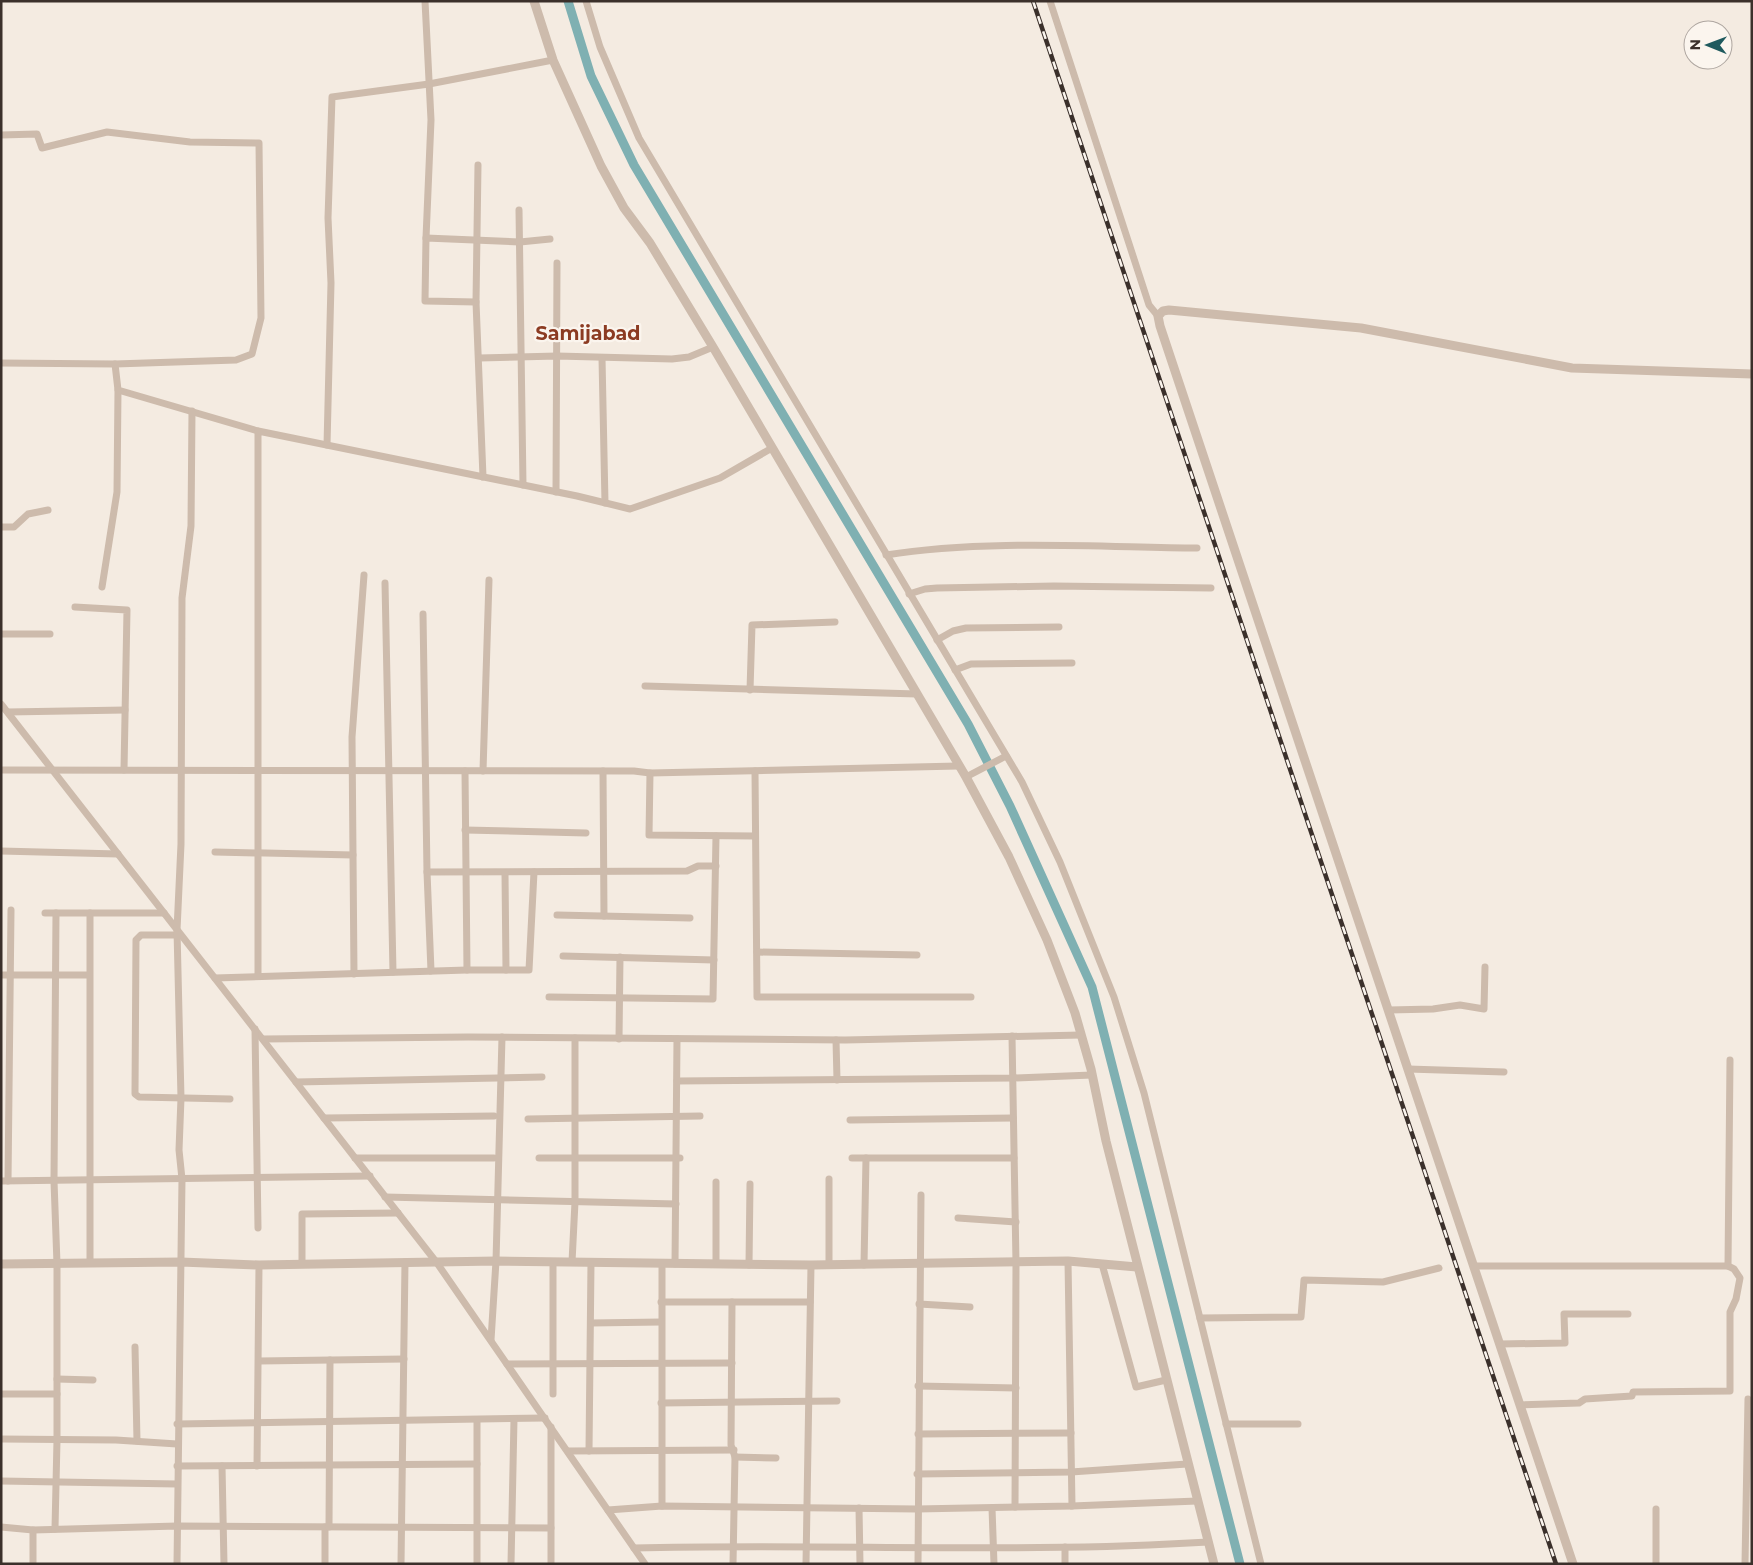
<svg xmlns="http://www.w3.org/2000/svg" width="1753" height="1565" font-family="Montserrat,sans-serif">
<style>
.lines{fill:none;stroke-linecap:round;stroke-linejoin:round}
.canal{stroke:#7fb0b2;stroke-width:9}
.minor{stroke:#cdbbac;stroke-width:7}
.tertiary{stroke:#cdbbac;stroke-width:9}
.rail-casing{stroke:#3b302b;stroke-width:4.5}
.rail{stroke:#fbf5ee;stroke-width:2.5;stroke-dasharray:8;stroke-linecap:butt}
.labels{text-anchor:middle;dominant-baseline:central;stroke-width:4.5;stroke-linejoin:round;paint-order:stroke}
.neighbourhood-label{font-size:19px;font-weight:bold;fill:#8c3b22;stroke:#fbf5ee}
</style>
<rect width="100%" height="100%" fill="#f4ebe1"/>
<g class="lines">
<!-- canal -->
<polyline class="canal" points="568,1 591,76 634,165 968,724 1010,806 1092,987 1240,1564"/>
<!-- minor -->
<g class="minor">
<polyline points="425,1 431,120 426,238"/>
<polyline points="586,1 600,47 639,138 1022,782 1060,862 1114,997 1144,1093 1261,1564"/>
<polyline points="1050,1 1149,305 1158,316"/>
<polyline points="1,135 37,134 42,148 107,132 190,142 259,143 261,318 252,354 236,360 115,364"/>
<polyline points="478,165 476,302 483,477"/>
<polyline points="519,210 523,485"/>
<polyline points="476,302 425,301 426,238 520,242 550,239"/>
<polyline points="479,358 557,356 672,359 689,357 713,347"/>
<polyline points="602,358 605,503"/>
<polyline points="1,363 115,364 118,390 258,431"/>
<polyline points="327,445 331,283 328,218 332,97 429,84 553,60"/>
<polyline points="556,492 557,263"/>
<polyline points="1,527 14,527 28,514 48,510"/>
<path d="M886,555C984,539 1098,547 1197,548"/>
<polyline points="385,583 393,972"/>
<polyline points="102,587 117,492 118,390"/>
<polyline points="909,594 925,589 937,588 1054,586 1211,588"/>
<polyline points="75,607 127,610 124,770"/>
<polyline points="423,614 427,872 687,871 698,866 716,866"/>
<polyline points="1,634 50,634"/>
<polyline points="937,640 953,631 966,628 1059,627"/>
<polyline points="955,670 971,664 1072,663"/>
<polyline points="645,686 917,694"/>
<polyline points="750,690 752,625 835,622"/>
<polyline points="1,704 437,1263 645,1564"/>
<polyline points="8,712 125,710"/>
<polyline points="1,770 634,771 650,773 958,766"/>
<polyline points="465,771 467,970 529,970 534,872"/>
<polyline points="483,771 489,580"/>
<polyline points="603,771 604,916"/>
<polyline points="755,771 757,997 971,997"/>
<polyline points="650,773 649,835 755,836"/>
<polyline points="966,777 1006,756"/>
<polyline points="465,830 586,833"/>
<polyline points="1,851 118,854"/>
<polyline points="215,852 353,855"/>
<polyline points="427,872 431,971"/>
<polyline points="505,873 506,970"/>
<polyline points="45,913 164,913"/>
<polyline points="557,915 690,918"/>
<polyline points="177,935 141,935 136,940 135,1094 139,1097 230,1099"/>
<polyline points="757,952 917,955"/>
<polyline points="563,956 714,960"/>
<polyline points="354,974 352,737 364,575"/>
<polyline points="1,975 88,975"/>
<polyline points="258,976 258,431 577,496 630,509 720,478 772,448"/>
<polyline points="215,978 467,970"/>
<polyline points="549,997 713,999 716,836"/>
<polyline points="1389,1010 1433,1009 1460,1005 1484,1009 1485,967"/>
<polyline points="255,1029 258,1228"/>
<polyline points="1012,1036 1016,1263 1015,1507"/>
<polyline points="263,1039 468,1037 845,1040 1081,1035"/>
<polyline points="619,1039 620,957"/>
<polyline points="836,1040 837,1080"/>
<polyline points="1408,1069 1504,1072"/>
<polyline points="677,1081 1013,1078 1092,1075"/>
<polyline points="296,1082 542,1077"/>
<polyline points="324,1118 494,1116"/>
<polyline points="528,1119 700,1116"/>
<polyline points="850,1120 1013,1118"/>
<polyline points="355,1158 494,1158"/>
<polyline points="539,1158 680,1158"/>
<polyline points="852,1158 1014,1158"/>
<polyline points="1,1181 370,1176"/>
<polyline points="8,1181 11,910"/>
<polyline points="385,1197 676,1204"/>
<polyline points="958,1218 1016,1222"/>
<polyline points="572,1262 575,1202 575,1038"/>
<polyline points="90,1263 90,913"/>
<polyline points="553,1263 553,1394"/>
<polyline points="302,1264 302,1214 398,1213"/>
<polyline points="675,1264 677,1039"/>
<polyline points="716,1264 716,1182"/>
<polyline points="1102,1264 1136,1387 1166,1380"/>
<polyline points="749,1265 750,1184"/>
<polyline points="829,1265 829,1179"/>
<polyline points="864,1265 866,1158"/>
<polyline points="1474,1266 1728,1266"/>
<polyline points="661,1302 810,1302"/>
<polyline points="732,1302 731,1445 735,1457 733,1564"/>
<polyline points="919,1304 970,1307"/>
<polyline points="1200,1318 1301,1317 1304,1280 1383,1282 1439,1268"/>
<polyline points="591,1323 661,1322"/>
<polyline points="491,1340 496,1261 502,1037"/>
<polyline points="1500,1344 1565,1343 1564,1314 1628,1314"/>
<polyline points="135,1347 137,1441"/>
<polyline points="259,1361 404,1359"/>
<polyline points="507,1364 732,1363"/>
<polyline points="57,1379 93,1380"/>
<polyline points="918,1386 1016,1388"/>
<polyline points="1,1394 57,1394"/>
<polyline points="661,1403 837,1401"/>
<polyline points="1520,1405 1579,1403 1585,1399 1632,1396 1633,1392 1730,1391 1730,1312 1736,1299 1740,1278 1734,1269 1728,1266 1730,1060"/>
<polyline points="477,1421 477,1564"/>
<polyline points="177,1424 545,1418"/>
<polyline points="1226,1424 1298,1424"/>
<polyline points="918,1434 1071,1433"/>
<polyline points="1,1439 116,1440 177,1444"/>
<polyline points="568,1451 734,1450"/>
<polyline points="589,1451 591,1262"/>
<polyline points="735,1457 776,1458"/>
<polyline points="177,1466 477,1464"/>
<polyline points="222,1466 224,1564"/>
<polyline points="257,1466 259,1265"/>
<polyline points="917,1474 1071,1472 1187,1464"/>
<polyline points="1,1481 177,1484"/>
<polyline points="662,1506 662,1265"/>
<polyline points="1072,1506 1197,1501"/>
<polyline points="859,1508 860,1564"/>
<polyline points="992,1508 994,1564"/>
<polyline points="1656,1509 1656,1564"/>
<polyline points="608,1510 662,1506 917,1509 1072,1506 1068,1261"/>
<polyline points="1,1527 33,1530 177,1526 551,1528"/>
<polyline points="325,1527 325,1564"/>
<polyline points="329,1527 330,1360"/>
<polyline points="55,1529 57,1440 57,1264 54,1181 56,913"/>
<polyline points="1065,1547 1065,1564"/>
<path d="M634,1548C825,1543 1017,1554 1208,1542"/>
<polyline points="33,1564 33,1530"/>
<polyline points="177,1564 182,1179 179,1150 181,1098 177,930 181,844 182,598 191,526 192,411"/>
<polyline points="401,1564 405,1262"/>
<polyline points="511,1564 514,1419"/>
<polyline points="551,1564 551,1427"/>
<polyline points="806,1564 811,1265"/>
<polyline points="918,1564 921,1195"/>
<polyline points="1745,1564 1748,1399"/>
</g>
<!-- tertiary -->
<g class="tertiary">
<polyline points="534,1 553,60 601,166 624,208 650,243 713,347 966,777 1009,857 1047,940 1075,1013 1091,1069 1106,1141 1214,1564"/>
<polyline points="1,1264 181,1262 259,1265 496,1261 811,1265 1068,1261 1137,1267"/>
<polyline points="1573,1564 1160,326 1158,316 1163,311 1169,310 1361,328 1572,368 1752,374"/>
</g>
<defs>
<polyline id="rail" points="1033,1 1556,1564"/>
</defs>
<!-- rail casing -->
<use href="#rail" class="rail-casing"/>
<!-- rail -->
<use href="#rail" class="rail"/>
</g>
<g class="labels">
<!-- neighbourhood labels -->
<g class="neighbourhood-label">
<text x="588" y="333">Samijabad</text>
</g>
</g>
<!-- border -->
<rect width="1753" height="1565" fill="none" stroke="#3b302b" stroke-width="5"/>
<!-- north arrow -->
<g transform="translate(1708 45) rotate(271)"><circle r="24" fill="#fbf5ee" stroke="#aea6a0"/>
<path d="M0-4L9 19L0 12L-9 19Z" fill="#1f5a5e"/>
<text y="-8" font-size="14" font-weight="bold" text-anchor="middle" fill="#3b302b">N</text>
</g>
</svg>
